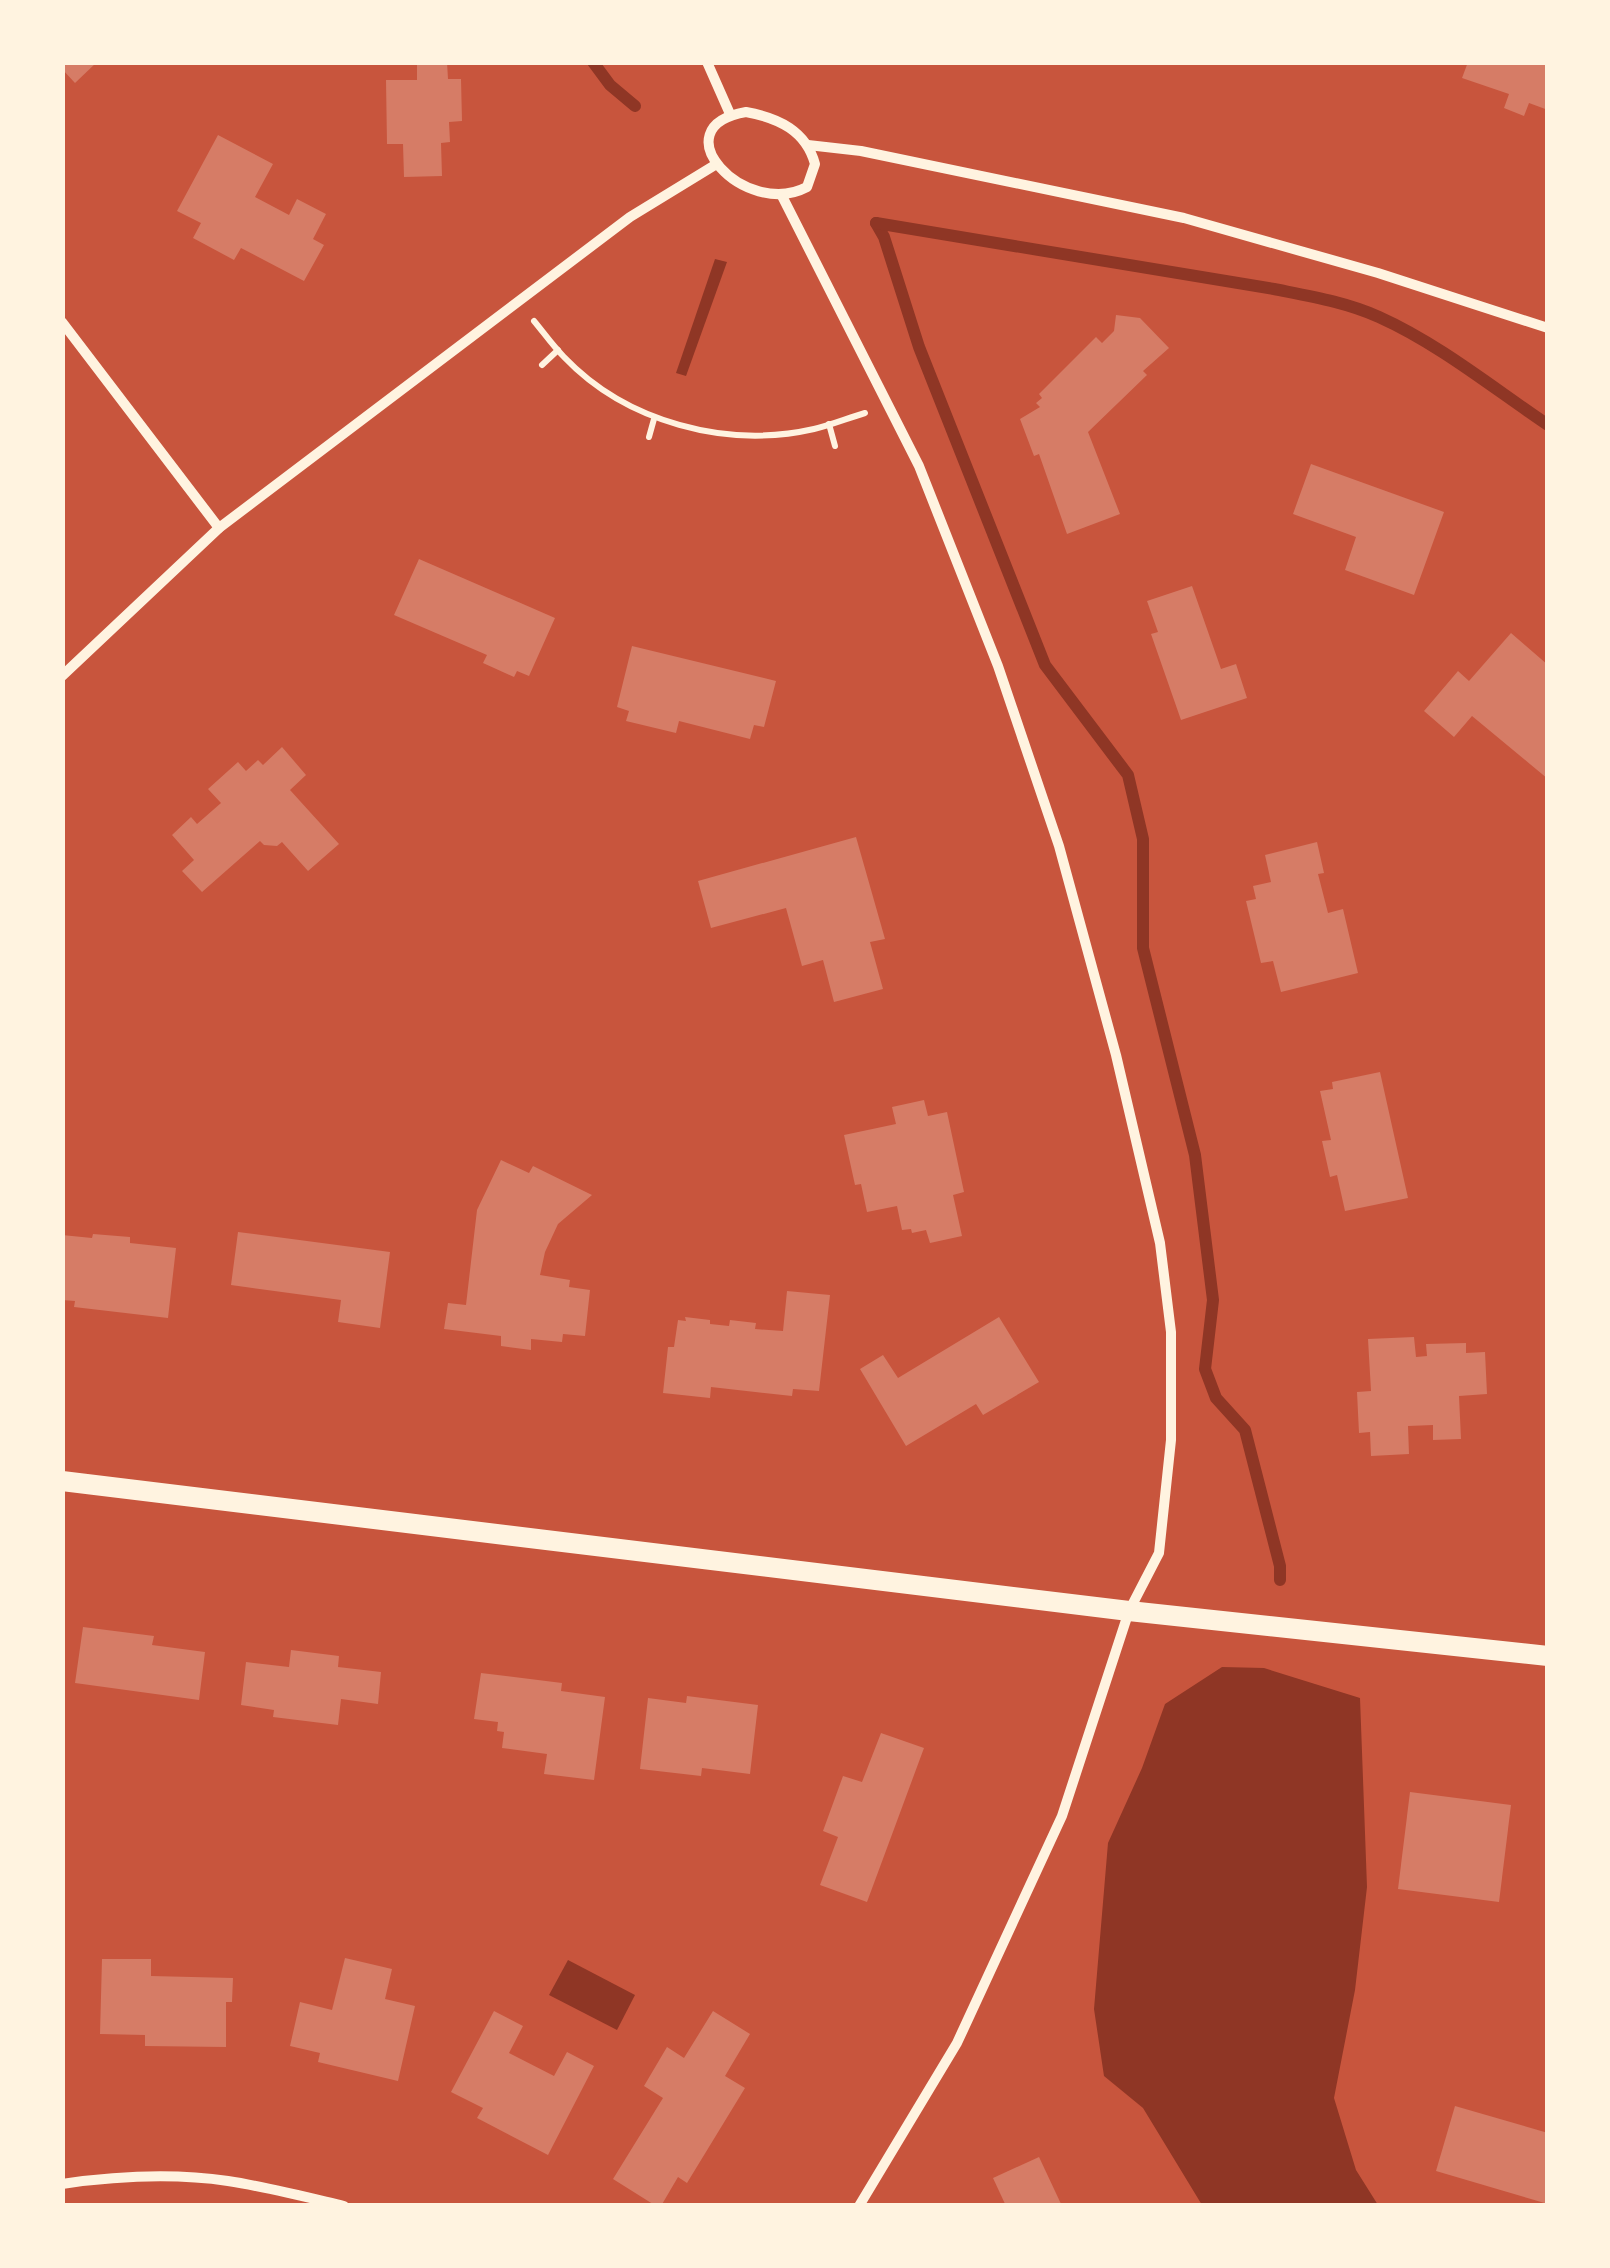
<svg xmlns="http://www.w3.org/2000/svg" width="1610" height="2268" font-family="Figtree,sans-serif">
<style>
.water{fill:#8f3625}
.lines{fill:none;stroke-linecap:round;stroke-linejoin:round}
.stream{stroke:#8f3625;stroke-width:12}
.building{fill:#d67c66}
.path{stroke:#fff3e0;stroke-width:6}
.minor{stroke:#fff3e0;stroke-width:10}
.secondary{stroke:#fff3e0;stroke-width:20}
</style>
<rect width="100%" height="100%" fill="#c8553d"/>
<!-- water -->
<g class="water">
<polygon points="715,259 727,262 686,376 676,373"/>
<polygon points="1222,1667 1264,1668 1360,1698 1367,1887 1355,1990 1334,2098 1356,2170 1378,2205 1202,2205 1143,2108 1104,2076 1094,2009 1108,1843 1142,1768 1165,1704"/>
<polygon points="568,1960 635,1995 617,2030 549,1995"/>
</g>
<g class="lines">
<!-- stream -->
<g class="stream">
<polyline points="593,62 610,85 635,106"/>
<polyline points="876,223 884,237 919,347 1045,665 1128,775 1143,839 1143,948 1195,1155 1213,1300 1205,1369 1216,1398 1245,1430 1280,1566 1280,1580"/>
<path d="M876,223L1274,289C1309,296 1346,302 1379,317C1439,344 1493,388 1548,425"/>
</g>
</g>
<!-- building -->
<g class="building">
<polygon points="62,62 97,62 75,83 62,69"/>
<polygon points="417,62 447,62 448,79 461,79 462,121 449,122 450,142 441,143 442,176 404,177 403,144 387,144 386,80 417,80"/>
<polygon points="1468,62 1548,62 1548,110 1529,103 1524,116 1504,108 1509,94 1462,78"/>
<polygon points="218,135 273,164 255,197 289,215 297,199 326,214 313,239 324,245 304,281 241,248 234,260 193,238 201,223 177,211"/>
<polygon points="1116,315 1140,318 1169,348 1143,371 1147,375 1088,432 1120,514 1067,534 1039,454 1034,456 1020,419 1040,407 1036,403 1042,398 1039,394 1096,337 1102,343 1114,331"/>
<polygon points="1311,464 1444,512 1414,595 1345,570 1356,537 1293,514"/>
<polygon points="419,559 555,618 529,676 517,671 514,677 483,663 487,655 394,615"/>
<polygon points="1192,586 1221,669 1236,664 1247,698 1181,720 1151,634 1158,632 1147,601"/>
<polygon points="1511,633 1548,665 1548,779 1472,716 1454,737 1424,711 1458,671 1469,681"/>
<polygon points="632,646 776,681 764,727 754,725 750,739 679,721 676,733 626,721 629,711 617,707"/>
<polygon points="282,747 306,775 290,790 339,844 308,871 282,842 277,846 264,845 260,841 202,892 182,871 194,860 172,835 191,817 197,824 221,803 208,789 238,762 246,771 258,760 263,765"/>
<polygon points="856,837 885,939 870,942 883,989 834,1002 823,960 802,966 786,908 711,928 698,881"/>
<polygon points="1317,842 1324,873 1318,874 1328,913 1343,909 1358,973 1281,992 1273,961 1261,963 1246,901 1256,899 1253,886 1271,882 1265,855"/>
<polygon points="1380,1072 1408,1198 1345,1211 1337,1175 1330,1177 1322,1141 1331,1140 1320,1091 1333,1089 1332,1082"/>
<polygon points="924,1100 928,1116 947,1112 964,1192 953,1195 962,1236 930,1243 926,1230 912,1233 911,1229 902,1230 897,1206 867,1212 861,1184 855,1185 844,1135 896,1124 892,1107"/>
<polygon points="501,1160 529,1173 533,1166 592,1195 558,1224 545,1252 540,1275 570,1280 569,1287 590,1290 585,1336 563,1334 562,1342 531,1339 531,1350 501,1346 501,1336 444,1329 448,1303 466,1305 477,1210"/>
<polygon points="238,1232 390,1252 380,1328 338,1322 341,1300 231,1285"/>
<polygon points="93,1234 130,1237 130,1243 176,1248 168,1318 74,1307 75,1301 62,1300 62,1235 92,1238"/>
<polygon points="787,1291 830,1295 819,1391 793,1389 792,1396 711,1387 710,1398 663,1393 668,1347 674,1347 678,1320 686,1321 685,1317 710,1320 710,1324 729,1326 730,1320 756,1323 755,1329 783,1331"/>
<polygon points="999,1317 1039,1382 983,1415 976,1404 906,1446 860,1369 883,1355 898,1378"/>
<polygon points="1414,1337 1416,1357 1427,1356 1426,1344 1466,1343 1466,1353 1485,1352 1487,1394 1459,1396 1461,1439 1433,1440 1433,1425 1408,1426 1409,1454 1371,1456 1370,1432 1359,1433 1357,1392 1371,1391 1368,1339"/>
<polygon points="83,1627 154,1636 152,1645 205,1652 199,1700 75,1683"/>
<polygon points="291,1650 339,1656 338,1667 381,1672 378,1704 341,1699 338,1725 273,1717 274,1710 241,1705 246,1662 289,1667"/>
<polygon points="481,1673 562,1683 561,1691 605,1697 594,1780 544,1774 547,1754 502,1748 504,1732 497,1731 498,1722 474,1719"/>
<polygon points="687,1696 758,1705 750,1774 702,1768 701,1776 640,1769 648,1698 686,1703"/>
<polygon points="881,1733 924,1748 867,1902 820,1885 838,1837 823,1831 843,1776 862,1782"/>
<polygon points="1410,1792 1511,1805 1499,1902 1398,1889"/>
<polygon points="345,1958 392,1969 385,1999 415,2006 398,2081 318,2062 320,2053 290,2046 300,2002 332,2010"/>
<polygon points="102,1959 151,1959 151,1976 233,1978 232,2002 226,2002 226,2047 145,2046 145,2035 100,2034"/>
<polygon points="494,2011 523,2026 509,2053 554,2076 567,2052 594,2066 548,2155 477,2118 483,2108 451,2092"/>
<polygon points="713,2011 750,2034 725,2076 745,2088 687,2183 678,2177 661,2206 656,2206 613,2179 663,2098 644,2086 667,2047 684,2058"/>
<polygon points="1455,2106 1548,2133 1548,2204 1436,2171"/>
<polygon points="1039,2157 1062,2206 1006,2206 993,2178"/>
</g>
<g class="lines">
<!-- path -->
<g class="path">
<path d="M534,321C544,333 553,346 564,357C626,422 726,449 814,429C831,425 848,418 865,413"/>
<polyline points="542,365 558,350"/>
<polyline points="829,424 835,446"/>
<polyline points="649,437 654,419"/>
</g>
<!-- minor -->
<g class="minor">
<polyline points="707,62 730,114"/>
<path d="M746,112C779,118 806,131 815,164L807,187C745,220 658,127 746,112Z"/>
<polyline points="808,145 861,151 1184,218 1378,273 1548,328"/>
<polyline points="781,194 919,466 998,666 1059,846 1116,1055 1160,1243 1171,1332 1171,1440 1159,1553 1129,1611 1062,1816 957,2043 859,2206"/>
<polyline points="62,322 219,528"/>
<polyline points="62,676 219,528 630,217 715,165"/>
<path d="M62,2184C117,2176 173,2173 228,2181C267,2187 306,2197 344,2206"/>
</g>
<!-- secondary -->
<polyline class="secondary" points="62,1481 1129,1611 1548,1656"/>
</g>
<!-- border -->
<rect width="1610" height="2268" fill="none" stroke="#fff3e0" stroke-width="130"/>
</svg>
